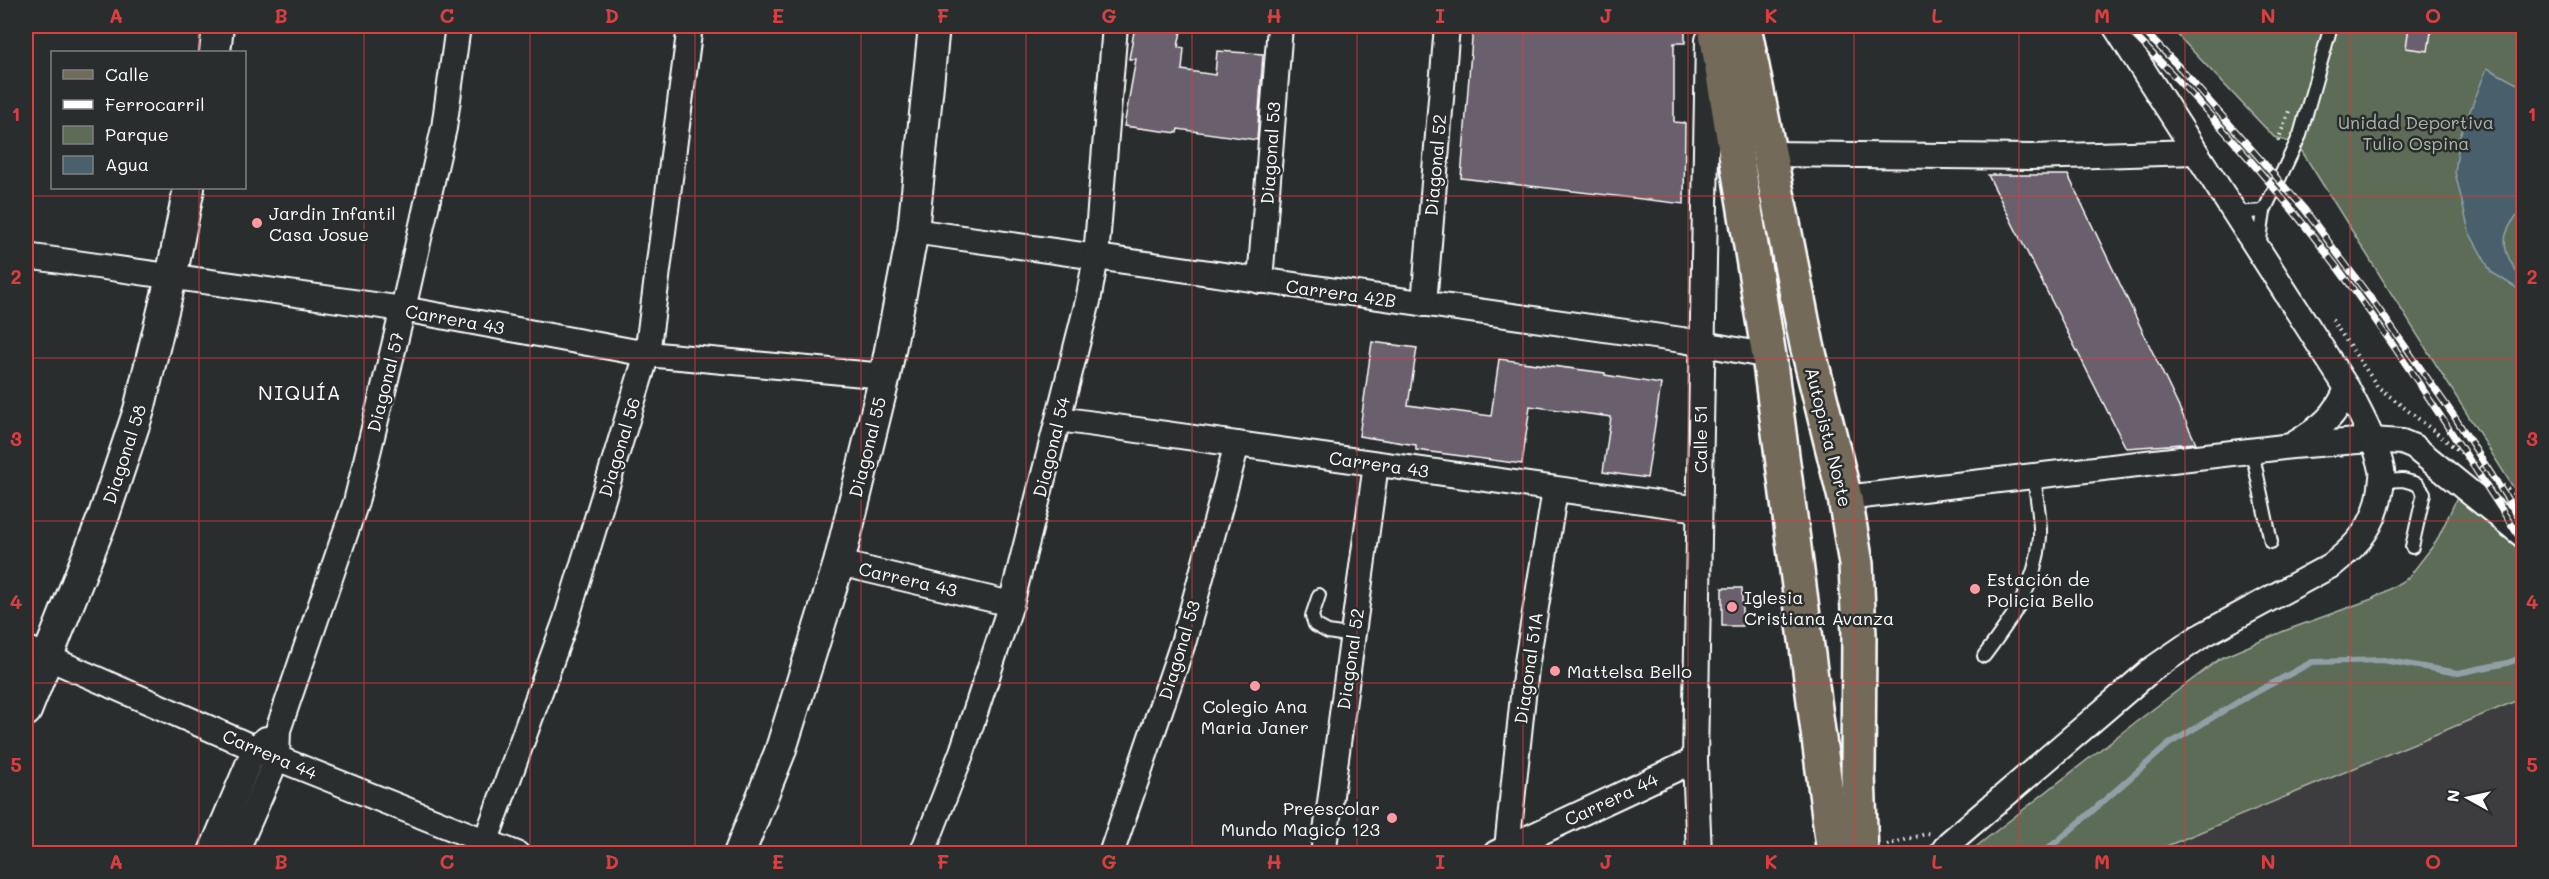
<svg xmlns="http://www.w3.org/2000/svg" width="2549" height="879" font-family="Mali,sans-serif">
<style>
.built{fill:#3e3c41}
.green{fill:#5c6c56;stroke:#aeb6aa;stroke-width:1.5}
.water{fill:#48616c;stroke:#91a0a7;stroke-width:1.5}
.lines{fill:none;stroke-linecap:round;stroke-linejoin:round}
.stream{stroke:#91a0a7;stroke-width:6}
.building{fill:#6b5e6c;stroke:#fff;stroke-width:1.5}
.service-casing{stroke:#fff;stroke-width:16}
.minor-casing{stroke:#fff;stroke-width:28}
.tertiary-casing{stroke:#fff;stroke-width:34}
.primary-casing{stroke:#fff;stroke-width:38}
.path{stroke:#fff;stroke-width:4;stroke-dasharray:1.5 4.5;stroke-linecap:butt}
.service{stroke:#2a2d2e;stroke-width:12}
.minor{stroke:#2a2d2e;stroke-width:24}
.tertiary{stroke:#2a2d2e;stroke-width:30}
.primary{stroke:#736b5a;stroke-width:33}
.rail-casing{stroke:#fff;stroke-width:7}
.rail{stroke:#2a2d2e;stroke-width:4.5;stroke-dasharray:14;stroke-linecap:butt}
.grid{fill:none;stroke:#da3e3e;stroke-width:1.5;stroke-opacity:0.55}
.poi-dot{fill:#ff9aa2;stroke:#2a2d2e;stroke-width:2}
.labels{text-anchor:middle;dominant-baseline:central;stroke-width:5;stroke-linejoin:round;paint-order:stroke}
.park-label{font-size:18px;fill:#aeb6aa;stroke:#2a2d2e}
.street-label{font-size:18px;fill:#fff;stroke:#2a2d2e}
.poi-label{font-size:18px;fill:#fff;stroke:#2a2d2e;text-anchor:start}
.neighbourhood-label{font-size:20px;letter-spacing:1.5px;fill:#fff;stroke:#2a2d2e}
.neatline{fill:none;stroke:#da3e3e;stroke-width:2}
.grid-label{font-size:20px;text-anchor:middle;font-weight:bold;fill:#da3e3e}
</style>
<rect width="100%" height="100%" fill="#2a2d2e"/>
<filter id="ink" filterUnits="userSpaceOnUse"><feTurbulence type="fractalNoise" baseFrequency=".0167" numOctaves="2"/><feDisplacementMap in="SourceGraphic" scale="12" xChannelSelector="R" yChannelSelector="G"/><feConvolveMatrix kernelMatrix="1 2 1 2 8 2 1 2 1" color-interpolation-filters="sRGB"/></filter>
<g filter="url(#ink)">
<!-- built -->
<polygon class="built" points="2523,698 2523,853 2150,853"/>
<!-- green -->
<g class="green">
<polygon points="2169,26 2523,26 2523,503 2298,145 2274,137"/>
<polygon points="2457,498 2519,549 2523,557 2523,698 2150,853 1968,853 2124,731 2221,658 2284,631 2372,599 2408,578 2436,542"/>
</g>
<!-- water -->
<path class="water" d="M2487,68L2523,87V208C2506,227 2498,241 2513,266C2518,275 2524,281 2523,292L2491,272L2469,232L2455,172L2460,136Z"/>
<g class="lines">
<!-- stream -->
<polyline class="stream" points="2040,854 2059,840 2169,744 2238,702 2312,662 2383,660 2458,673 2507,663 2524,657"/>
</g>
<!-- building -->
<g class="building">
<polygon points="1135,26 1182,26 1178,47 1184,48 1182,70 1215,75 1217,51 1263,54 1257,140 1178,129 1177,133 1124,126 1136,59 1129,59"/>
<polygon points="1473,26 1685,26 1685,43 1674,43 1674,122 1685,123 1684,204 1461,178"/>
<polygon points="2409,26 2432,26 2428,51 2406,48"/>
<polygon points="1988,175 2068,175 2196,443 2126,448"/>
<polygon points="1372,342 1417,348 1408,405 1491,416 1499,359 1605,373 1605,375 1661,384 1647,478 1603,472 1611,417 1530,406 1522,464 1416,450 1416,445 1359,436"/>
<rect x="1722" y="588" width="20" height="38"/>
</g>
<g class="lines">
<defs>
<g id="service">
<polyline points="2234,213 2264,211"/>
<polyline points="2259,247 2264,211 2300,135 2331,26"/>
<polyline points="2252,451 2271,542"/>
<polyline points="2382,481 2403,480 2417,484 2424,493 2412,547"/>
<polyline points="1319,595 1312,616 1315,625 1328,632 1353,636"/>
<path d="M1984,656C2013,617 2036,587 2040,537C2041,518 2036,496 2034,477"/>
</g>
<g id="minor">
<polyline points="1768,154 2031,157 2195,152"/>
<polyline points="913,231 1682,340 1769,356"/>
<polyline points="26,256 403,309 647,354 885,376"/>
<polyline points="1260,281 1280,26"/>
<polyline points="1424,304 1447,26"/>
<polyline points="1059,419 1699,509"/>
<path d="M2294,444C2319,429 2337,416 2347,388"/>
<polyline points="1845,498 2292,446 2371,440 2402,442 2414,447 2524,536"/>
<polyline points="839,563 1011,604"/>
<polyline points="26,648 277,758 517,854"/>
<polyline points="1507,848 1526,668 1555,490"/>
<polyline points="1496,853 1695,760"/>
<polyline points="210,854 255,748 266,739"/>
<polyline points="235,854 277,758 278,730 356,502 403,309 444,128 458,26"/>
<polyline points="481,854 566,620 647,354 690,26"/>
<polyline points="922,854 962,752 1011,604 1088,301 1096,257 1115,26"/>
<polyline points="1111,854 1184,640 1237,444"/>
<polyline points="1323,854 1376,464"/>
<polyline points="1699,854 1695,760 1708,40"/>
<path d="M1941,854L1949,843L2151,670L2199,637L2332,565C2360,543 2376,524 2381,488C2381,483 2383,475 2382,470C2377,444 2359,411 2347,388L2115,26"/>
</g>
<g id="tertiary">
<polyline points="215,52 218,26"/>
<polyline points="26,711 104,515 139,410 171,278 189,188"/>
<polyline points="739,854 780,752 839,563 885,376 913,231 934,26"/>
</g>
<g id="primary">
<polyline points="1715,26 1769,356 1834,854"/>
<polyline points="1744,26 1807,345 1845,498 1856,564 1859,635 1858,775 1861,854"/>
</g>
</defs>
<!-- service casing -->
<use href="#service" class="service-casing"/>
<!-- minor casing -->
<use href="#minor" class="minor-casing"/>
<!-- tertiary casing -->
<use href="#tertiary" class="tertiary-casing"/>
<!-- primary casing -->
<use href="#primary" class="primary-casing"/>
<!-- path -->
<g class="path">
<polyline points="2151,44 2159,26"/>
<polyline points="2278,141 2289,111"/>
<polyline points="2332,320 2378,387 2524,502"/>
<polyline points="1887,845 1929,833"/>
</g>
<!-- service -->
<use href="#service" class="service"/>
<!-- minor -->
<use href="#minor" class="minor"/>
<!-- tertiary -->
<use href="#tertiary" class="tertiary"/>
<!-- primary -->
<use href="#primary" class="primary"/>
<defs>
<g id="rail">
<path d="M2125,26C2184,84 2240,147 2293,211C2378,315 2450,431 2524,544"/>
<polyline points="2139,26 2181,69 2305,210 2378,308 2454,416 2524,525"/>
</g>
</defs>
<!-- rail casing -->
<use href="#rail" class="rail-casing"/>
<!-- rail -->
<use href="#rail" class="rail"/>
</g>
</g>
<!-- grid -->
<path class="grid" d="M199,26V52M364,26V854M530,26V854M695,26V854M861,26V854M1026,26V854M1192,26V854M1357,26V854M1523,26V854M1688,26V854M1854,26V854M2019,26V854M2185,26V854M2350,26V854M199,188V854M26,196H2524M26,358H2524M26,521H2524M26,683H2524"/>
<!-- markers -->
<g class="poi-dot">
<circle cx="257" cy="223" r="6"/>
<circle cx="1975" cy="589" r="6"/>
<circle cx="1732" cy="607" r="6"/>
<circle cx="1555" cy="671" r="6"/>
<circle cx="1255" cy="686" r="6"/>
<circle cx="1392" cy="818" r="6"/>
</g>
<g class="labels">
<!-- park labels -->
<g class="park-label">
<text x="2416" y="122">Unidad Deportiva<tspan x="2416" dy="21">Tulio Ospina</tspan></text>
</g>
<!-- street labels -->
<g class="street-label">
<text transform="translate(1270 153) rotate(-86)">Diagonal 53</text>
<text transform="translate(1435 165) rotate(-85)">Diagonal 52</text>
<text transform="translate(1341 293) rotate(8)">Carrera 42B</text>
<text transform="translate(455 319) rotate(10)">Carrera 43</text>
<text transform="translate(385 382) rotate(-76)">Diagonal 57</text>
<text transform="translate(1829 437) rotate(76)">Autopista Norte</text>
<text transform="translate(1700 439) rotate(-90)">Calle 51</text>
<text transform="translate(619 447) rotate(-73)">Diagonal 56</text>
<text transform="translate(867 447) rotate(-76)">Diagonal 55</text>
<text transform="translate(1051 447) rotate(-76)">Diagonal 54</text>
<text transform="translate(124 454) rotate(-72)">Diagonal 58</text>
<text transform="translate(1379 464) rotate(8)">Carrera 43</text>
<text transform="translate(908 579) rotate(13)">Carrera 43</text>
<text transform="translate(1179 650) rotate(-73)">Diagonal 53</text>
<text transform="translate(1350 659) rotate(-82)">Diagonal 52</text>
<text transform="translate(1528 668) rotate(-82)">Diagonal 51A</text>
<text transform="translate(270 754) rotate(23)">Carrera 44</text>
<text transform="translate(1611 799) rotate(-25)">Carrera 44</text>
</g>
<!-- poi labels -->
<g class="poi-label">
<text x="269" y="213">Jardin Infantil<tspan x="269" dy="21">Casa Josue</tspan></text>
<text x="1987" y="579">Estación de<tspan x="1987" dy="21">Policia Bello</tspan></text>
<text x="1744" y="597">Iglesia<tspan x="1744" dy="21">Cristiana Avanza</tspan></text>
<text x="1567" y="671">Mattelsa Bello</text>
<text x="1255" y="706" text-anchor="middle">Colegio Ana<tspan x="1255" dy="21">Maria Janer</tspan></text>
<text x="1380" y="808" text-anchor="end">Preescolar<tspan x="1380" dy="21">Mundo Magico 123</tspan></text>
</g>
<!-- neighbourhood labels -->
<g class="neighbourhood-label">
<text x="300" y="392">NIQUÍA</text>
</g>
</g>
<!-- margin -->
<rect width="2549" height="879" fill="none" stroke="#2a2d2e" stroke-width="66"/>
<!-- legend -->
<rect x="51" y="51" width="195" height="138" fill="#2a2d2e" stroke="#7f8182" stroke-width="1.5"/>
<rect x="63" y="70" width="30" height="9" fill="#736b5a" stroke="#7f8182" stroke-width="1.5"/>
<text x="105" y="81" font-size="18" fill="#ffffff">Calle</text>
<rect x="63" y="100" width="30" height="9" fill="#ffffff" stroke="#7f8182" stroke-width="1.5"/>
<text x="105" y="111" font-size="18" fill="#ffffff">Ferrocarril</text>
<rect x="63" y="126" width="30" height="18" fill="#5c6c56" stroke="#7f8182" stroke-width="1.5"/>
<text x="105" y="141" font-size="18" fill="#ffffff">Parque</text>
<rect x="63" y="156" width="30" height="18" fill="#48616c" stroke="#7f8182" stroke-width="1.5"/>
<text x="105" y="171" font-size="18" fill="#ffffff">Agua</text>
<!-- north arrow -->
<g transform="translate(2468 798) rotate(278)" stroke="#2a2d2e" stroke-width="4.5" paint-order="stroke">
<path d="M0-4.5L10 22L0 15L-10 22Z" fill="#ffffff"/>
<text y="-9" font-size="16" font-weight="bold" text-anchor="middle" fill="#ffffff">N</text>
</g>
<rect x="33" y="33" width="2483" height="813" class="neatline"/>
<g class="grid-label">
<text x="116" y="23">A</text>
<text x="281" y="23">B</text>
<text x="447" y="23">C</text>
<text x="612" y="23">D</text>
<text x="778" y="23">E</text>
<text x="943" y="23">F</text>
<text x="1109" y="23">G</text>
<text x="1274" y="23">H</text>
<text x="1440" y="23">I</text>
<text x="1606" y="23">J</text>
<text x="1771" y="23">K</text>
<text x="1937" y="23">L</text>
<text x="2102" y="23">M</text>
<text x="2268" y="23">N</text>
<text x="2433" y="23">O</text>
<text x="16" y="121">1</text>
<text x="2532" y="121">1</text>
<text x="16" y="284">2</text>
<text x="2532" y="284">2</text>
<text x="16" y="446">3</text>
<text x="2532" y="446">3</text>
<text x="16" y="609">4</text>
<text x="2532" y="609">4</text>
<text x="16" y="772">5</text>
<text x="2532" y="772">5</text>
<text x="116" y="869">A</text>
<text x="281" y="869">B</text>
<text x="447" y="869">C</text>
<text x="612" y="869">D</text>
<text x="778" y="869">E</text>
<text x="943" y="869">F</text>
<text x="1109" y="869">G</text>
<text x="1274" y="869">H</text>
<text x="1440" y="869">I</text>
<text x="1606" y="869">J</text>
<text x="1771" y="869">K</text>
<text x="1937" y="869">L</text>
<text x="2102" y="869">M</text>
<text x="2268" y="869">N</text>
<text x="2433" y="869">O</text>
</g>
</svg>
